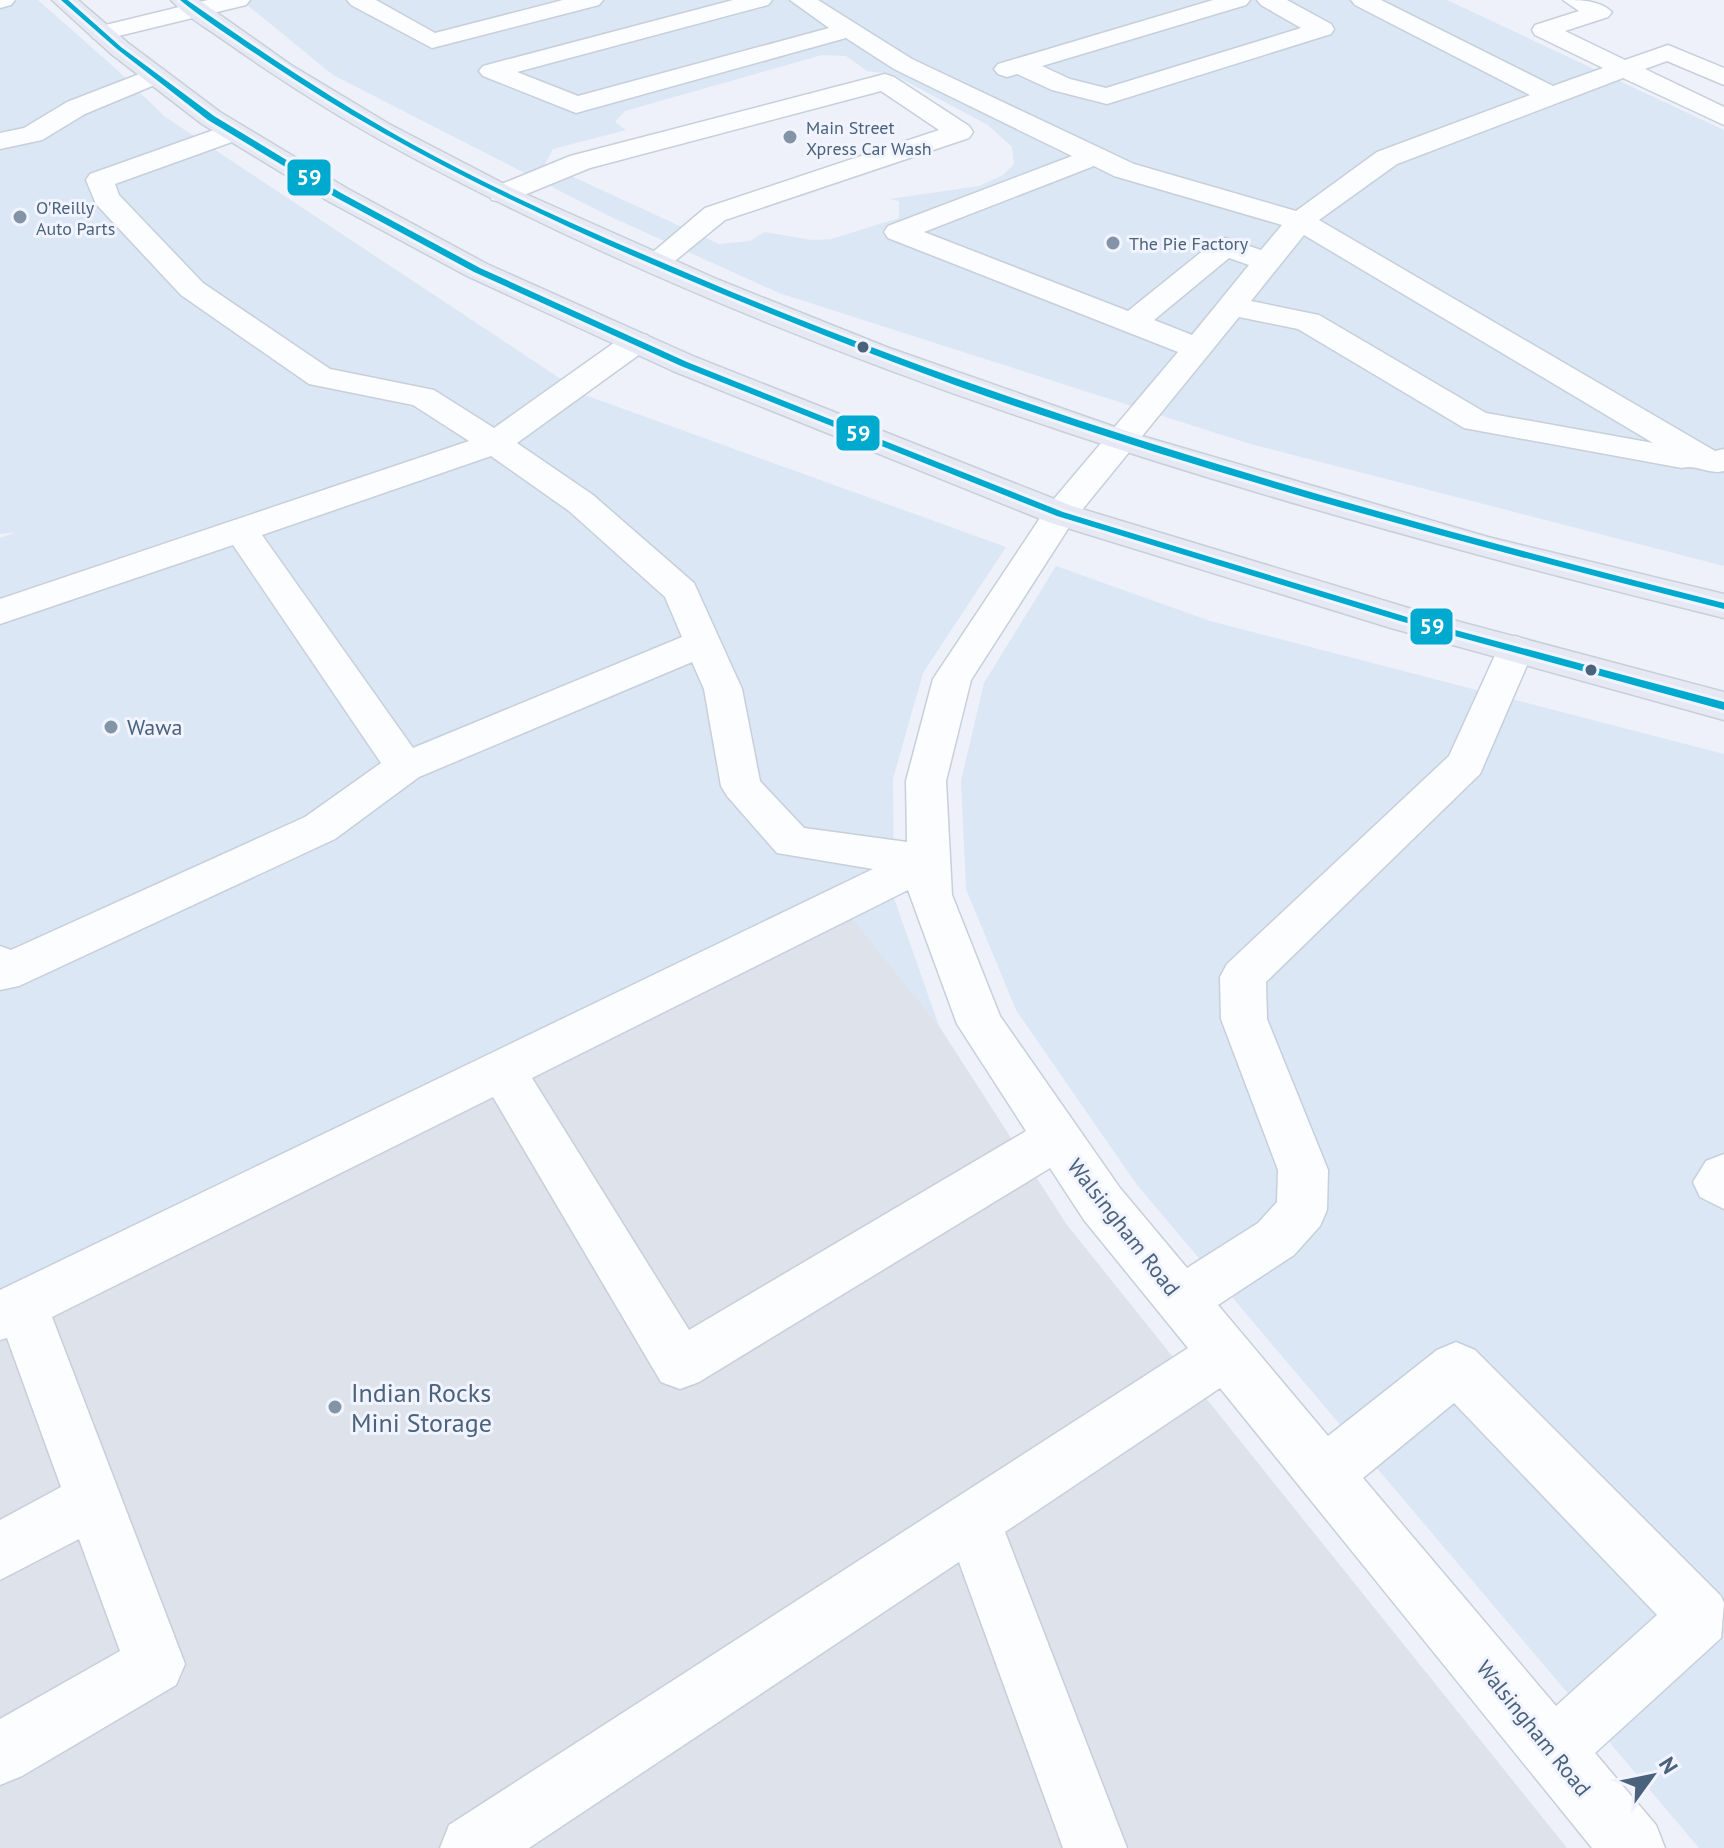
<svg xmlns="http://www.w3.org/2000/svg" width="1724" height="1848" font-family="'PT Sans',sans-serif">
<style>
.commercial{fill:#dbe7f5;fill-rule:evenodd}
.industrial{fill:#dde2eb}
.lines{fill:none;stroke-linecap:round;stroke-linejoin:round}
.minor-casing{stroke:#c7cfda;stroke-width:3}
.major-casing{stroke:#c7cfd8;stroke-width:3}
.minor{fill:#fcfdfe;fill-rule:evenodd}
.major{fill:#e6e9f4;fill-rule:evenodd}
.bus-1-casing{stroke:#f1f4ff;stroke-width:6}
.bus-1{fill:#00a9ce;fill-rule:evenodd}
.poi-dot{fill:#8394a7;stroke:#f1f4ff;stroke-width:3}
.bus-dot{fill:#4a627b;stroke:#f1f4ff;stroke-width:3}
.labels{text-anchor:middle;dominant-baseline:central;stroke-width:6;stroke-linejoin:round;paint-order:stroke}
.far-poi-label{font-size:18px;fill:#4a627b;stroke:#f1f4ff;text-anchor:start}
.poi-label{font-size:22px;fill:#4a627b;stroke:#f1f4ff;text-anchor:start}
.street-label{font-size:22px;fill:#4a627b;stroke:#f1f4ff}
.near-poi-label{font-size:26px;fill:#4a627b;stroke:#f1f4ff;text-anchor:start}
.line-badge{stroke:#f1f4ff;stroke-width:3}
.badge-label{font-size:22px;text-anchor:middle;font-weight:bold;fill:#fff}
</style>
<rect width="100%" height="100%" fill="#eef1f9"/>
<!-- commercial -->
<g class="commercial">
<polygon points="0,0 38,0 115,68 164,116 585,395 1006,547 923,673 893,779 894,898 939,1026 832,895 0,1300 0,538 16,532 0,534"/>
<path d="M241,0H1447L1724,130V566L1247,443L779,293L609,216L333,75ZM822,55L846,56L867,71L892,74L988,125L1012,147L1014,164L1003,175L979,186L890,199L899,201V218L831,239L812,240L765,232L750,241L719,244L545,164L553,149L626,130L615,122L625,111Z"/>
<polygon points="1056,566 1210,621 1724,754 1724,1848 1699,1848 1137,1185 1016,1010 966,889 961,781 984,683"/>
</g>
<!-- industrial -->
<polygon class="industrial" points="832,894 939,1026 1067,1225 1567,1848 0,1848 0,1300"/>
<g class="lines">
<defs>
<g id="minor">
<polygon points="0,0 15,0 11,5 0,8"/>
<polygon points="208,0 250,0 246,5 102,40 93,38 90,33 93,28"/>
<polygon points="347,0 376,0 435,33 563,0 603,0 599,5 432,48 351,5"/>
<path d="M733,0H772L768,5L517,72L578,96L829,28L790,0H818L912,59L1134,164L1296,211L1377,152L1530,95L1355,5L1351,0H1381L1553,86L1603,68L1535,35L1532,30L1535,25L1579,11L1563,0C1581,0 1599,0 1612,12L1608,17L1565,31L1625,60L1668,45L1724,68V85L1667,61L1645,69L1724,107V125L1623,78L1397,164L1319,220L1715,451L1724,449V471C1708,475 1697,464 1682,468L1464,428L1298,329L1239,317L1073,521L971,680L946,781L952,895L1000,1016L1120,1188L1187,1268L1258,1223L1277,1202L1278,1170L1221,1019L1220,977L1227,964L1449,756L1502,640L1515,636L1528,640L1534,649L1480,774L1266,982L1267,1019L1328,1170L1327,1210L1320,1226L1294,1255L1218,1305L1328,1436L1437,1350L1456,1342L1475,1350L1721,1596L1724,1603L1721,1638L1595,1753L1656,1825L1665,1848H1592L1220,1388L1005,1532L1127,1848H1063L959,1562L529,1848H440L449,1825L1188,1348L1084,1220L1050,1168L699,1382L680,1389L661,1382L493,1097L52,1317L185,1664L176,1685L22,1776L0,1785V1719L120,1651L79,1539L0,1580V1520L61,1487L7,1338L0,1340V1290L873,869L777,853L727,796L721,786L704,689L692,662L419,777L335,839L19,986L0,990V946L11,950L305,817L381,763L233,545L0,624V599L469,441L413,405L309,384L181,295L96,204L86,180L90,174L225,126H243L247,132L243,138L115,184L119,195L203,283L330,369L434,390L494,428L625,335L636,333L647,335L652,342L647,349L517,443L593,495L694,583L742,689L760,781L804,828L907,842L906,781L933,679L1048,506L1178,352L888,238L884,232L888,226L1072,156L894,69L846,38L576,113L483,76L479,71L483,66ZM1094,166L1114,176L1282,225L1261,250L1225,238L1215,241L1128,311L924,232ZM1304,235L1653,443L1486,413L1319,315L1251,301ZM1229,258L1249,265L1192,335L1154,320ZM491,456L569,511L665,597L682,637L413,748L262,535ZM908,890L957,1024L1026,1131L689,1330L532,1078ZM1454,1403L1657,1615L1556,1706L1363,1478Z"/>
<polygon points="1213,0 1250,0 1246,5 1042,66 1070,79 1106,88 1301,28 1261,5 1257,0 1287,0 1331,24 1334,29 1331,34 1107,104 1052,90 1017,74 1007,77 998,74 994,69 998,64"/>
<polygon points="155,68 164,71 168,76 164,81 85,114 42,140 0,149 0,133 24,128 67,102"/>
<polygon points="885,74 894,77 969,126 973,132 969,138 725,220 665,269 655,272 645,269 640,263 705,208 939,130 881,91 590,168 512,200 502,202 492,200 488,194 492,188 570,156"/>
<polygon points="1724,1154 1724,1209 1700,1197 1693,1182 1706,1161"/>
</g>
<g id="major">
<polygon points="52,0 78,0 128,43 220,112 348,189 487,264 695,357 1072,506 1415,610 1724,692 1724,720 1391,628 1048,522 673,371 467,276 328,201 202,124 110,53"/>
<path d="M171,0H199L291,65L389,124L512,188L719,280L889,348L1135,434L1488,537L1724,594V618C1277,507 828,378 419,161C351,125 287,85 225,41C207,28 185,16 171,0Z"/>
</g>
</defs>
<!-- minor casing -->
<use href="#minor" class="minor-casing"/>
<!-- major casing -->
<use href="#major" class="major-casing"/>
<!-- minor -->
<use href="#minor" class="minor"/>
<!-- major -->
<use href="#major" class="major"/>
<defs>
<g id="bus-1">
<polygon points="61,0 68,0 121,47 214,116 341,193 480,268 687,362 1063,512 1407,617 1724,702 1724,710 1400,621 1057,516 681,366 474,272 335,197 208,120 117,49"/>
<path d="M180,0H187C260,51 334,101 412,144C504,195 602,237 699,278C1030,419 1376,515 1724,603V609C1493,551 1264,490 1038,414C913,372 791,323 670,272C528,211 390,145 262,58C234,39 206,21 180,0Z"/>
</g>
</defs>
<!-- bus-1 casing -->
<use href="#bus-1" class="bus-1-casing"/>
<!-- bus-1 -->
<use href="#bus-1" class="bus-1"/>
</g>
<!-- markers -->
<g class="poi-dot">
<circle cx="790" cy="137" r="8"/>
<circle cx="20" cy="217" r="8"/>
<circle cx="1113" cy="243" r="8"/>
<circle cx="111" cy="727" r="8"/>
<circle cx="335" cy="1407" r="8"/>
</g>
<g class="bus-dot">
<circle cx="863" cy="347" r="7"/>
<circle cx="1591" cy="670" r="7"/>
</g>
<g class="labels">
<!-- far-poi labels -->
<g class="far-poi-label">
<text x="806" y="127">Main Street<tspan x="806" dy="21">Xpress Car Wash</tspan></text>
<text x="36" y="207">O'Reilly<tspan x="36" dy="21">Auto Parts</tspan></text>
<text x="1129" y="243">The Pie Factory</text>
</g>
<!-- poi labels -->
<g class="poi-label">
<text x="127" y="727">Wawa</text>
</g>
<!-- street labels -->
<g class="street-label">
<text transform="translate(1124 1227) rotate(52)">Walsingham Road</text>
<text transform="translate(1534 1728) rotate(51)">Walsingham Road</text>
</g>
<!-- near-poi labels -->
<g class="near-poi-label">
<text x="351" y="1392">Indian Rocks<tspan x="351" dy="30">Mini Storage</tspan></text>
</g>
</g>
<g class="line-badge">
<rect x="286" y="158" width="46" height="39" rx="8" fill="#00a9ce"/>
<rect x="835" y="414" width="46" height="38" rx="8" fill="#00a9ce"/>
<rect x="1409" y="607" width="45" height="39" rx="8" fill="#00a9ce"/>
</g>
<g class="badge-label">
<text x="309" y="185">59</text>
<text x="858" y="441">59</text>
<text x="1432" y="634">59</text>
</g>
<!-- north arrow -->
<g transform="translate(1652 1776) rotate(57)" stroke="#f1f4ff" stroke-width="6" paint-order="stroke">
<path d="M0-6L14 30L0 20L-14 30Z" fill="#4a627b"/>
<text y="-12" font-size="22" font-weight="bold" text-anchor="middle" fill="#4a627b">N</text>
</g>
</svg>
